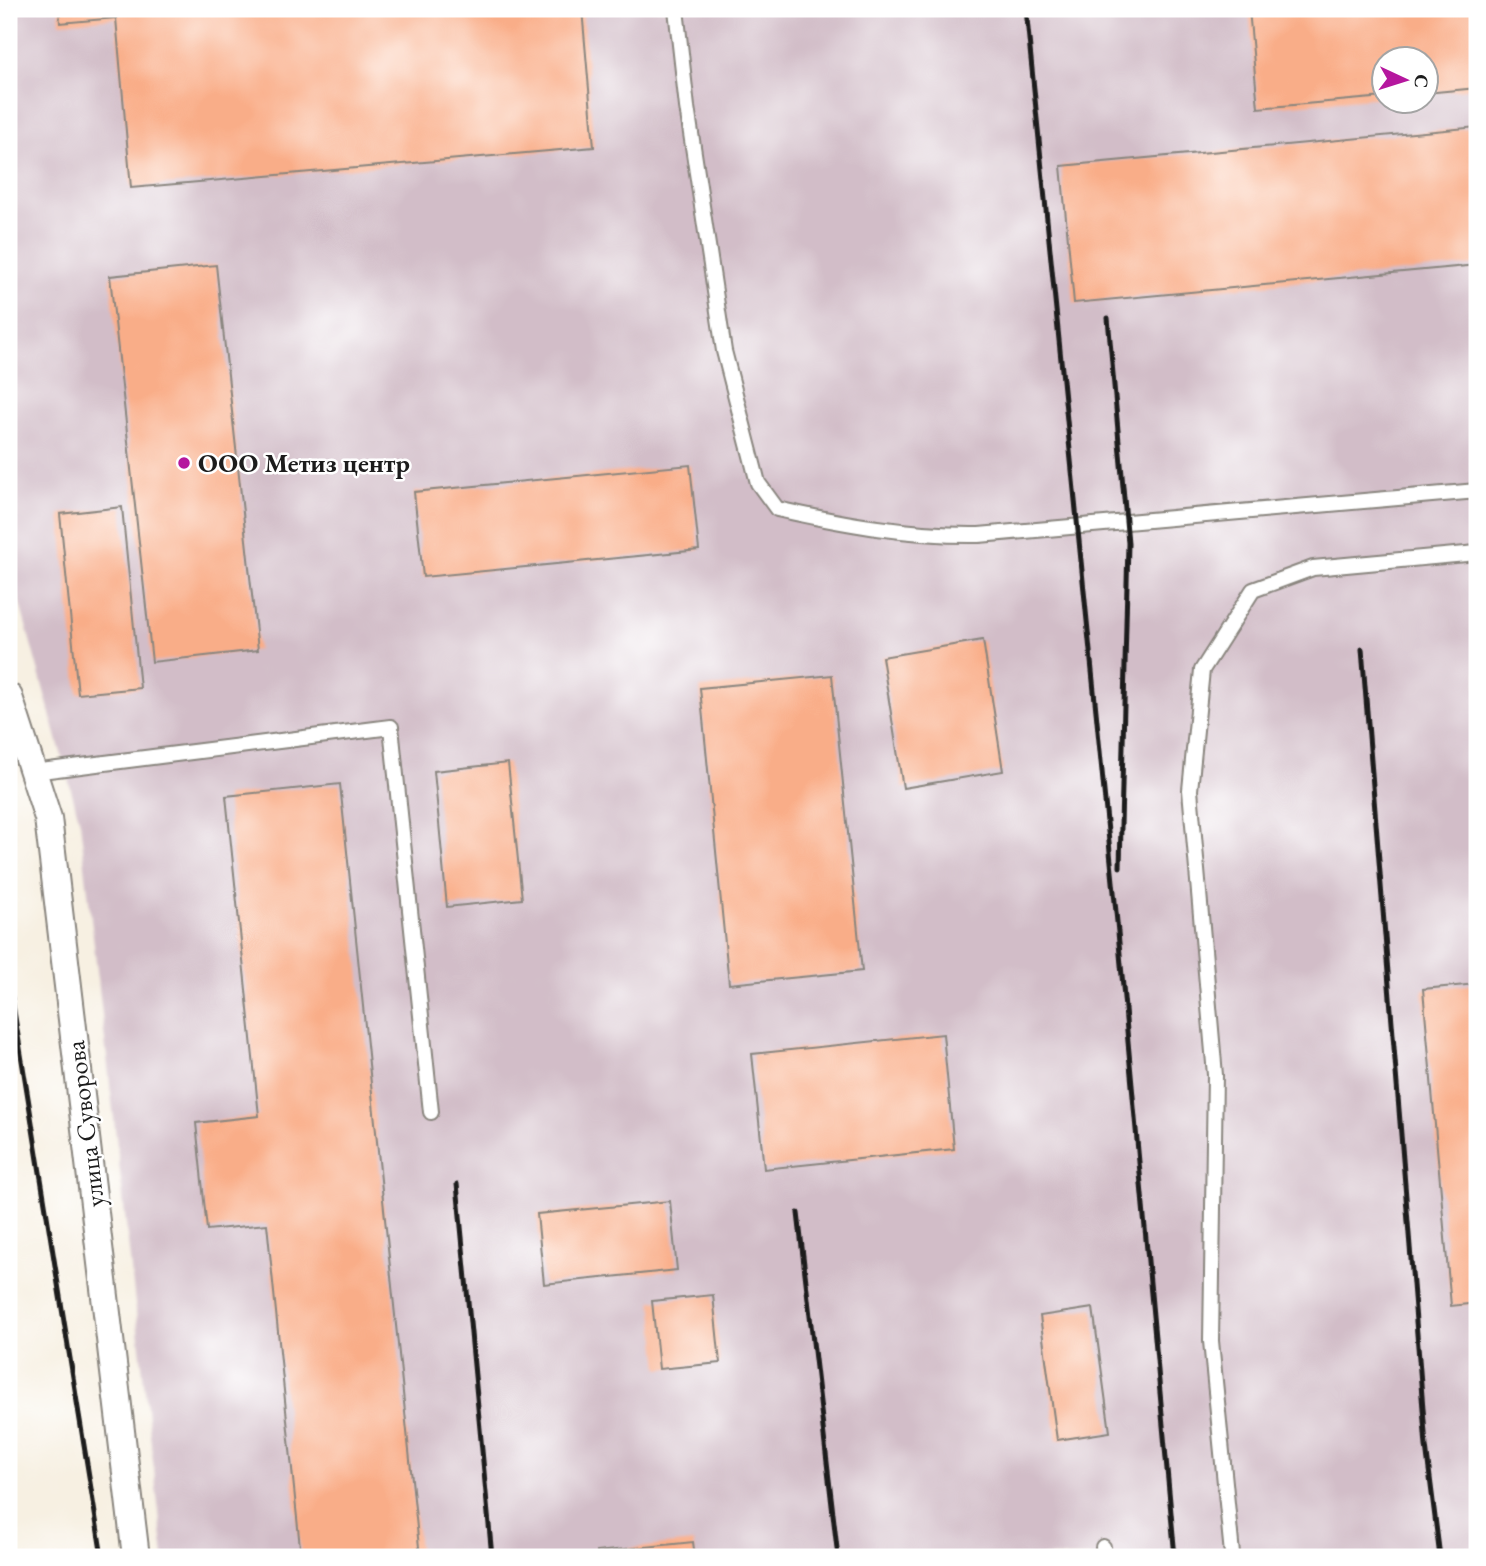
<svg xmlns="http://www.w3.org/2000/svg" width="1486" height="1566" font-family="'EB Garamond',serif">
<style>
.industrial{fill:#d2bdc8;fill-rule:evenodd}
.building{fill:#f9ad88}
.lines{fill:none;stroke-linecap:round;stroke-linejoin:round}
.service-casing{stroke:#8a867f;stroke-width:18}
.minor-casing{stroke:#8a867f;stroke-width:30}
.service{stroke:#fff;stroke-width:14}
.minor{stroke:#fff;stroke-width:26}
.rail{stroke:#1c1c1c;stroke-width:5}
.poi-dot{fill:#b5179e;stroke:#fff;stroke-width:2.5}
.labels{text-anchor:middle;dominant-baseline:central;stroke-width:5;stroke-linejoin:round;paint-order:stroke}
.poi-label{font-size:26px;font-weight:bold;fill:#1c1c1c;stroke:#fff;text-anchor:start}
.street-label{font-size:26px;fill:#1c1c1c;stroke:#fff}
</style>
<rect width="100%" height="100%" fill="#fff"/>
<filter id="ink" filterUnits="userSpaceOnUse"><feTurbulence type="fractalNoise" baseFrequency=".0143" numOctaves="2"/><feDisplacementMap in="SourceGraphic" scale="14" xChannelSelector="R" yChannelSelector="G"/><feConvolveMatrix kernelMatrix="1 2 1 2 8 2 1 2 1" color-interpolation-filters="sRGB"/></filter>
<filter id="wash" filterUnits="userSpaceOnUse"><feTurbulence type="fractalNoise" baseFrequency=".00686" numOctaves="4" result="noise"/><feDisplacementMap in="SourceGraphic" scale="28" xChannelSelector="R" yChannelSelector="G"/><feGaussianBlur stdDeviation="1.57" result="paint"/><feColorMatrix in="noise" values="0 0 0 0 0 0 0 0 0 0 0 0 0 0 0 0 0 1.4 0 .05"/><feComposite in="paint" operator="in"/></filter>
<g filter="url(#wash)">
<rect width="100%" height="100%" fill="#f7f0e2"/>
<!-- industrial -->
<path class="industrial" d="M9,9H1477V1557H164L80,822L9,564ZM1384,60H1426V102H1384Z"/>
<g id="blocks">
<!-- building -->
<g class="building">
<polygon points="59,9 152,9 153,15 221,9 582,9 594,147 131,188 116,18 60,23"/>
<polygon points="1249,9 1477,9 1477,88 1426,93 1426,60 1384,60 1384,97 1258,108"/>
<polygon points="1477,127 1477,265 1074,303 1061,166"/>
<polygon points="216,265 258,650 152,662 110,276"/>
<polygon points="690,465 699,550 423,577 414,492"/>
<polygon points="122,507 140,688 78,694 60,514"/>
<polygon points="983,640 1003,771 903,788 882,657"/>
<polygon points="832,675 862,971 729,984 700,688"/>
<polygon points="508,763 522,899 447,907 434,771"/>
<polygon points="340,784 420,1557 301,1557 267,1224 207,1230 196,1123 259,1116 226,796"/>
<polygon points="1477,984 1477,1303 1451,1306 1423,989"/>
<polygon points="943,1034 954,1149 764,1169 752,1054"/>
<polygon points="670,1201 677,1270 544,1284 537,1214"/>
<polygon points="713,1295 720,1363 659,1369 652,1301"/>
<polygon points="1093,1308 1110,1432 1057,1440 1040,1316"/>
<polygon points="693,1542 695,1557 597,1557 597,1552"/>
</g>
</g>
</g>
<g filter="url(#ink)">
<use href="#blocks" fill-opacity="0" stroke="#8a867f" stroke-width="2"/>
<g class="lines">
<defs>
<g id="service">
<path d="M676,9L687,107L724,351L758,483L777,509C844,524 910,536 979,535L1477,491"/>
<polyline points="33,772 391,727 431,1112"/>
<polyline points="1103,1547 1104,1557"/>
<polyline points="1232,1554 1211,1341 1215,1075 1190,790 1202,670 1253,590 1313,568 1477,553"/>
</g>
<polyline id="minor" points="9,697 48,818 136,1557"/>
</defs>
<!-- service casing -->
<use href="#service" class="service-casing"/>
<!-- minor casing -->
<use href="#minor" class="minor-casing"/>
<!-- service -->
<use href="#service" class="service"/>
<!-- minor -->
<use href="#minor" class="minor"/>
<!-- rail -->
<g class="rail">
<polyline points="1026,9 1118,932 1175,1557"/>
<polyline points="1108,318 1128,543 1120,867"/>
<polyline points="1362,649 1426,1446 1440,1557"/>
<polyline points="9,980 102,1557"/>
<polyline points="457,1184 492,1557"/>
<polyline points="798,1213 838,1557"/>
</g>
</g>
</g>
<!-- markers -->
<circle class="poi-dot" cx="184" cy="463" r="7"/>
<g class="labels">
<!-- poi labels -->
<g class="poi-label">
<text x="198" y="463">ООО Метиз центр</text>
</g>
<!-- street labels -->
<g class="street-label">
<text transform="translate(85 1124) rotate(-97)">улица Суворова</text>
</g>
</g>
<!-- margin -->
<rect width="1486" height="1566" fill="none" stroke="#fff" stroke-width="35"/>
<!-- north arrow -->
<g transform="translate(1405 80) rotate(94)"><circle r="33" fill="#ffffff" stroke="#a4a4a4" stroke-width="2"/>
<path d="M0-5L12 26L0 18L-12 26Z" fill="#b5179e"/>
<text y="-10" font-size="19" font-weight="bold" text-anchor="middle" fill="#1c1c1c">С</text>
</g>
</svg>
